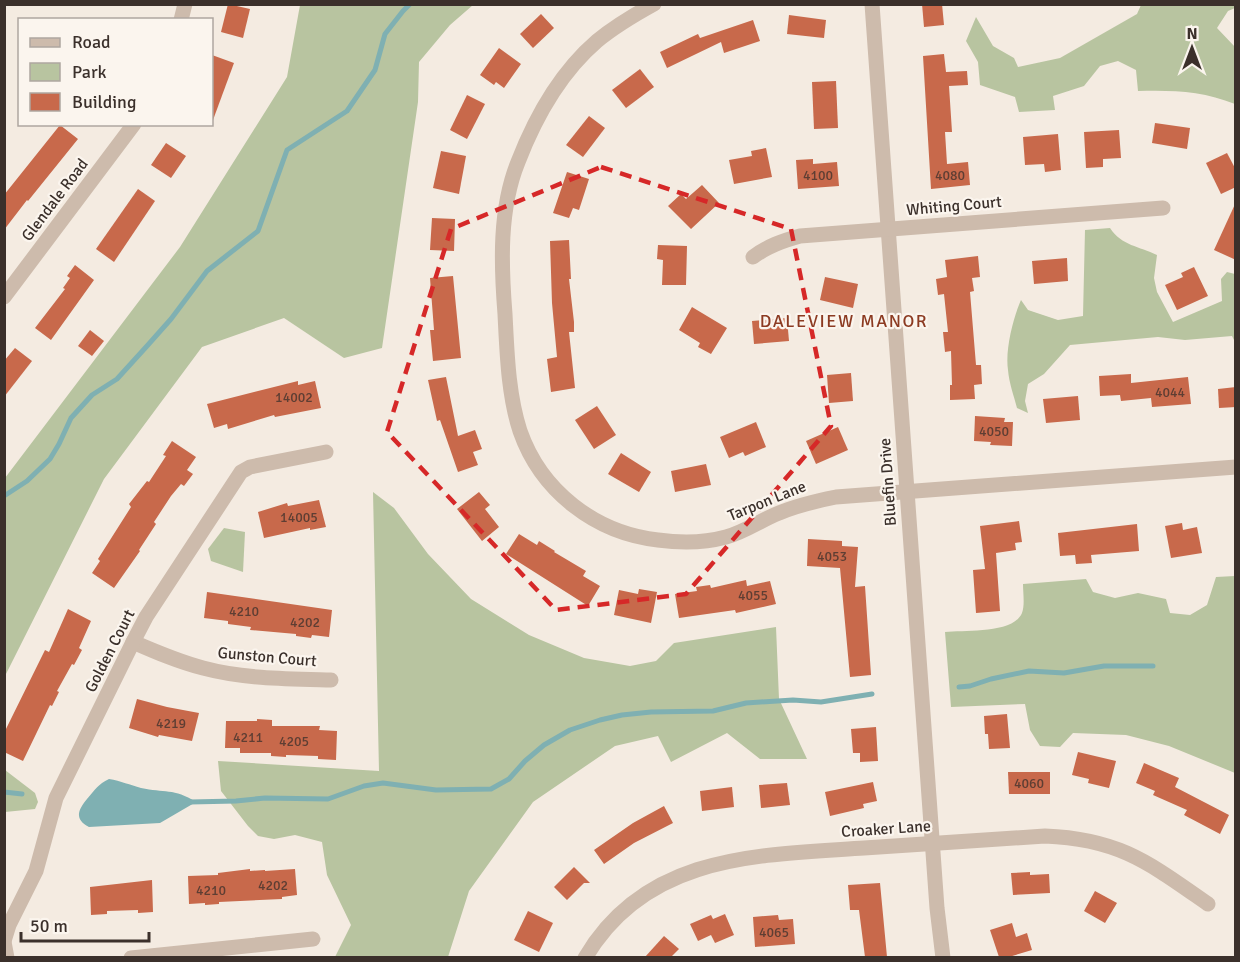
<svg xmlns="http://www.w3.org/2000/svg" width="1240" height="962" font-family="Signika,sans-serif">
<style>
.green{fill:#b8c4a0}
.water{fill:#7fb0b2}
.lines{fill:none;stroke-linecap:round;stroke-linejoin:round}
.stream{stroke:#7fb0b2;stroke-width:5}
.building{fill:#c8694b}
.street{stroke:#cdbbac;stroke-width:15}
.marked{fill:none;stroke:#d62828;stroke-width:4.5;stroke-dasharray:12 8;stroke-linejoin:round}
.labels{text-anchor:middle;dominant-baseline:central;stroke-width:4.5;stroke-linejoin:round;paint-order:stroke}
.number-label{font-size:14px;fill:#5e3e33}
.street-label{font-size:16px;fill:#3b302b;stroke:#fbf5ee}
.neighbourhood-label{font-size:18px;letter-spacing:1.5px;fill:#8c3b22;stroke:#fbf5ee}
</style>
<rect width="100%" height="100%" fill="#f4ebe1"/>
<!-- green -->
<g class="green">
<polygon points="300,5 473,5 450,25 419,62 418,102 382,348 344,358 284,318 202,347 104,479 5,676 5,478 180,247 287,77"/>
<path d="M1141,5H1235V8L1228,11L1217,28L1235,47V104C1203,91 1172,90 1138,91L1136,70L1118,61L1100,66L1084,86L1053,96L1055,110L1019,112L1015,97L980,85L978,62L966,41L976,17L993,46L1014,58L1018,67L1060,58L1137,14Z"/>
<path d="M1110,228C1122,246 1139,246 1157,255L1154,278L1157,292L1173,322L1222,301L1221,279L1227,272L1235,274V342L1232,336L1185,340L1158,337L1070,345L1044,374L1028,384L1025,401L1028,413L1017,408C1014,396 1009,383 1008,370C1005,350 1013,318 1021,300L1028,310L1058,320L1083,316L1085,230Z"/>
<polygon points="373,492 394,508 428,554 471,599 529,635 584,658 630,666 656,661 674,643 776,627 779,699 807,759 760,759 727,733 671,762 658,736 615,746 533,802 469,891 448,957 335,957 351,925 327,875 322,842 295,835 274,839 258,836 248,826 221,791 218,761 379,771"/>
<polygon points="224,528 245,532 243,572 211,561 208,549"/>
<path d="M1235,576V773L1169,746L1126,735L1073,733L1060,747L1040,746L1030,730L1025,704L951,707L945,632C965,630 1013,634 1022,613C1025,605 1023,593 1023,584L1086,579L1093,592L1115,598L1138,593L1166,599L1170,613L1190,615L1207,605L1216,577Z"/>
<polygon points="5,770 35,793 38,802 35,809 5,812"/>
</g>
<!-- water -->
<path class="water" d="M109,779C121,781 130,785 141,788C164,793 174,788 196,802L160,823L89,827C74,819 78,810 87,799C95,790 98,784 109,779Z"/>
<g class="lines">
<!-- stream -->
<g class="stream">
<polyline points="4,496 27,481 50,459 59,444 71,418 92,395 117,379 147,346 171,319 207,271 258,231 287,150 347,111 375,70 385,34 403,11 410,4"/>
<polyline points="959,687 970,686 991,679 1029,671 1064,673 1104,666 1153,666"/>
<polyline points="4,792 22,794"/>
<polyline points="190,802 236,801 265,798 328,799 364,786 383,783 436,790 491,789 509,779 525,761 544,745 570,730 600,720 622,715 651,712 713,711 746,703 793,700 821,702 872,694"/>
</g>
</g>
<!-- building -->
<g class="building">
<polygon points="228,4 250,9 243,38 221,32"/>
<polygon points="922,4 942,4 944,25 924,27"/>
<polygon points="541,14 554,28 533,48 520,34"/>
<polygon points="789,15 826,20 824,38 787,34"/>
<polygon points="753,20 760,41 724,53 721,42 667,68 660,52 698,34 700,38"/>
<polygon points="499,48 521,64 504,88 496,82 494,85 480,75"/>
<polygon points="944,54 946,72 967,71 968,85 949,86 952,132 945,132 947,164 968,162 970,185 931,189 923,56"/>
<polygon points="212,55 234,63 213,120 212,119"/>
<polygon points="640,69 654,87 626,108 612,90"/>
<polygon points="836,81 838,128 814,129 812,82"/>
<polygon points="467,95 485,104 467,139 450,130"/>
<polygon points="589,116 605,128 583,157 566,145"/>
<polygon points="1155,123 1190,128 1187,149 1152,143"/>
<polygon points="60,125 78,139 28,201 27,200 4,230 4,195"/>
<polygon points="1119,130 1121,158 1103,159 1103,167 1086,168 1084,132"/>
<polygon points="1058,134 1061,170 1045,172 1044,164 1025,165 1023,137"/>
<polygon points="166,143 186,156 171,178 151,165"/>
<polygon points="766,148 772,177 734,184 729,160 752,156 751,151"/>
<polygon points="441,151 466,156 459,194 433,188"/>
<polygon points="1227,153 1236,170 1236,187 1221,194 1206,163"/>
<polygon points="813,159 813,164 837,162 839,186 798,189 796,160"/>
<polygon points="567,172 589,179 579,210 573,208 569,218 553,213"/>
<polygon points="702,185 719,203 691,229 668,206 681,194 686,199"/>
<polygon points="138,189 155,201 114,262 96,249"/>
<polygon points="1236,202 1236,260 1214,250"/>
<polygon points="432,218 455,219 454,251 430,250"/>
<polygon points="569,240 571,279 569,279 574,322 574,332 569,332 575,388 551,392 547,359 557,357 552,303 550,241"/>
<polygon points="658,245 687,246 686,285 662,285 663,260 657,259"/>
<polygon points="978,256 980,277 972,278 974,291 970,292 976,365 981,365 982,384 974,385 975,399 950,400 950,385 952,385 951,351 945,352 943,332 948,332 944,294 938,295 936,279 947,277 945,260"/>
<polygon points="1067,258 1068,281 1034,284 1032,261"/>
<polygon points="75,265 94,280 51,340 35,328 65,289 63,288 70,278 67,276"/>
<polygon points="1194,267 1208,296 1177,310 1165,285 1183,277 1181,273"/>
<polygon points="453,276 461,358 433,361 430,330 434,330 430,278"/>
<polygon points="825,277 858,284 853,308 820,300"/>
<polygon points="692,307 727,328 711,354 698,347 700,343 679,330"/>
<polygon points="787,318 789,341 754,344 752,321"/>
<polygon points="90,330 104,341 92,356 78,346"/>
<polygon points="15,348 32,361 4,397 4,361"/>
<polygon points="851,373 853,401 829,403 827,375"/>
<polygon points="1131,374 1131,383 1188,377 1191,404 1152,407 1151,398 1121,401 1120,395 1100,396 1099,376"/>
<polygon points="446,377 458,436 475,430 482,449 473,452 478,465 458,472 440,420 437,421 428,380"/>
<polygon points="298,381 298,385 315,381 321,408 275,417 274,415 228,429 227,424 214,428 207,404"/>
<polygon points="1236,387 1236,407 1219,408 1218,389"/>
<polygon points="1078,396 1080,420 1046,423 1043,399"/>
<polygon points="597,406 616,435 594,449 575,420"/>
<polygon points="975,416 1005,418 1004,422 1013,422 1012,446 990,445 991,442 974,441"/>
<polygon points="756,422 766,447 745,456 743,452 729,458 720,437"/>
<polygon points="838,427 848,450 816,464 806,441"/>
<polygon points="172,441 196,457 187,470 193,474 184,486 181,484 171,496 154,522 156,524 139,550 140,551 114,588 92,573 100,561 98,559 131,507 129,504 147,481 149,482 166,456 163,455"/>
<polygon points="621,453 651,472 639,492 608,474"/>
<polygon points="706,464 711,485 675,492 671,471"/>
<polygon points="479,492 490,505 485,509 499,527 482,541 457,509"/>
<polygon points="319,500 326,527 310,530 310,528 264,538 258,512 287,503 288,506"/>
<polygon points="1019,521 1022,542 1015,543 1016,550 996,553 1000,611 976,613 973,570 985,569 980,526"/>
<polygon points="1182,523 1183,530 1197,527 1202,553 1171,558 1165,526"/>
<polygon points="1137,524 1139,551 1091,555 1092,563 1076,564 1075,555 1060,556 1058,533"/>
<polygon points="519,534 537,545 539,541 555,551 554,552 586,571 583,576 600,586 588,606 506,554"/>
<polygon points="808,539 842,541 842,546 858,547 855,587 865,586 871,675 850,677 840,568 807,566"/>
<polygon points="746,580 747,586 770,581 776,604 736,613 735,610 679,618 675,594 697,591 696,587 710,585 711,588"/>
<polygon points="639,589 657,592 651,623 614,615 619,590 638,594"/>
<polygon points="207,592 332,610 329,637 312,635 311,638 296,636 296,634 250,630 251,627 228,624 228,621 204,618"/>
<polygon points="68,609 91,621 79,648 82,650 74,665 72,664 57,691 59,692 52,706 50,705 23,761 4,752 4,733 45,650 49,652"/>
<polygon points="137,699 167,707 199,713 192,741 159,735 158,737 129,728"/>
<polygon points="1007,714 1010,748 989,749 988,734 985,734 984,716"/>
<polygon points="257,719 272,720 272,726 320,726 319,730 337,731 336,760 318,759 318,756 286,755 286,757 271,756 271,753 240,753 240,748 225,748 226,721 257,721"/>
<polygon points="876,727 878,761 860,762 860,753 853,753 851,729"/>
<polygon points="1078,752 1116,761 1109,788 1088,783 1089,779 1072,775"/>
<polygon points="1144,763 1179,778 1175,787 1229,815 1220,834 1184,815 1187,810 1153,795 1155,791 1136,783"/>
<polygon points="1008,772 1050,772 1050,794 1009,794"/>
<polygon points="873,782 877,801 863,804 864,808 830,816 825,792"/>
<polygon points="787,783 790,805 761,808 759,785"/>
<polygon points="732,787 734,807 702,811 700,791"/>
<polygon points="664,806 673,823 634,843 604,864 594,850 633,823"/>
<polygon points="574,867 590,883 584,883 567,900 554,887"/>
<polygon points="250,869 250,871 265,870 265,871 295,869 297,895 282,897 282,899 219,902 219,904 205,905 205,903 189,904 188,876 218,875 218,873"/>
<polygon points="1030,872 1030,875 1049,874 1050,893 1013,895 1011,873"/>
<polygon points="152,880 153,912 138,913 138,910 107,911 107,914 91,915 90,887"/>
<polygon points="880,883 887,957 865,957 859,910 850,910 848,885"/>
<polygon points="1095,891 1117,903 1105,923 1084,911"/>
<polygon points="528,911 553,923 539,952 514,940"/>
<polygon points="725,914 734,935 715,943 711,935 698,941 690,924 711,915 713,919"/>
<polygon points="778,915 779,920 793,919 795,944 755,947 753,917"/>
<polygon points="1012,923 1016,937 1027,933 1032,950 1009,957 999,957 990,930"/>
<polygon points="664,936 679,949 671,957 645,957"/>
</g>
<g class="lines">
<!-- street -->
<g class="street">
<path d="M654,4C634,15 614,27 597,41C561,72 535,118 518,162C499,209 501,264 505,314C507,352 508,394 520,431C541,491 595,533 658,540C680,543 704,543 726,537C745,532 761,520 779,513C798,505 816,501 836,497L1236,467"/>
<polyline points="872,4 937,908 943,958"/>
<polyline points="181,20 185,4"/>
<path d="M753,257C768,246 782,241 800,236L1163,208"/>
<polyline points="4,297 134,124"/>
<path d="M133,642C156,652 179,662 203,668C244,679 289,679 331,680"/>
<polyline points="4,941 9,925 36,871 56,798 133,642 146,617 241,472 250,467 326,452"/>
<polyline points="4,942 7,958"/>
<polyline points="131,958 313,939"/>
<path d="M585,958C646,854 758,855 864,848C924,844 985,840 1045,836C1120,839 1149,863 1208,904"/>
</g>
</g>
<!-- marked area -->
<path class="marked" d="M601,167L791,229L831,426L686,594L556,610L387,432L451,229Z"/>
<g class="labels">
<!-- number labels -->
<g class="number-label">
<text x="818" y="175">4100</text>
<text x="950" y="175">4080</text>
<text x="1170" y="392">4044</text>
<text x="294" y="397">14002</text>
<text x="994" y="431">4050</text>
<text x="299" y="517">14005</text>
<text x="832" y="556">4053</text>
<text x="753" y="595">4055</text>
<text x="244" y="611">4210</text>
<text x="305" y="622">4202</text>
<text x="171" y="723">4219</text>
<text x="248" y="737">4211</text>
<text x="294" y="741">4205</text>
<text x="1029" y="783">4060</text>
<text x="273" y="885">4202</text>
<text x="211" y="890">4210</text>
<text x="774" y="932">4065</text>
</g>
<!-- street labels -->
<g class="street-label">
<text transform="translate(55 200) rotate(-53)">Glendale Road</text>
<text transform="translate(954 206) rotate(-5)">Whiting Court</text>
<text transform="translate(888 482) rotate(-94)">Bluefin Drive</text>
<text transform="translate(767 501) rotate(-22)">Tarpon Lane</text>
<text transform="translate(110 651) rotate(-63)">Golden Court</text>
<text transform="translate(267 657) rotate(5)">Gunston Court</text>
<text transform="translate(886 829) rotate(-4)">Croaker Lane</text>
</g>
<!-- neighbourhood labels -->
<g class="neighbourhood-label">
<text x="844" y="321">DALEVIEW MANOR</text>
</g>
</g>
<!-- border -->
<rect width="1240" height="962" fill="none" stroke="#3b302b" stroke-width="12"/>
<!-- legend -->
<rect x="18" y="18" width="195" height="108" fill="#fbf5ee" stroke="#aea6a0" stroke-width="1.5"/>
<rect x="30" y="38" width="30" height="9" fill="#cdbbac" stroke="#aea6a0" stroke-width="1.5"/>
<text x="72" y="48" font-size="18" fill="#3b302b">Road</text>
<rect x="30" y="63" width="30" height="18" fill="#b8c4a0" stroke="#aea6a0" stroke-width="1.5"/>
<text x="72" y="78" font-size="18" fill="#3b302b">Park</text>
<rect x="30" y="93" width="30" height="18" fill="#c8694b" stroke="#aea6a0" stroke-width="1.5"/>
<text x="72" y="108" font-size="18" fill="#3b302b">Building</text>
<!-- north arrow -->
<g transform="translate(1192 48)" stroke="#fbf5ee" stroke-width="4.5" paint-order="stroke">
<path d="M0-4.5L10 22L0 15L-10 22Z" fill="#3b302b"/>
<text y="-9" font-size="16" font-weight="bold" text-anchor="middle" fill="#3b302b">N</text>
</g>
<!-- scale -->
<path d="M21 932v9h128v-9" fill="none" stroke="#3b302b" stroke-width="3"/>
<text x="30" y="932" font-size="18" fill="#3b302b" stroke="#fbf5ee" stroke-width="4.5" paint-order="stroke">50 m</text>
</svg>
